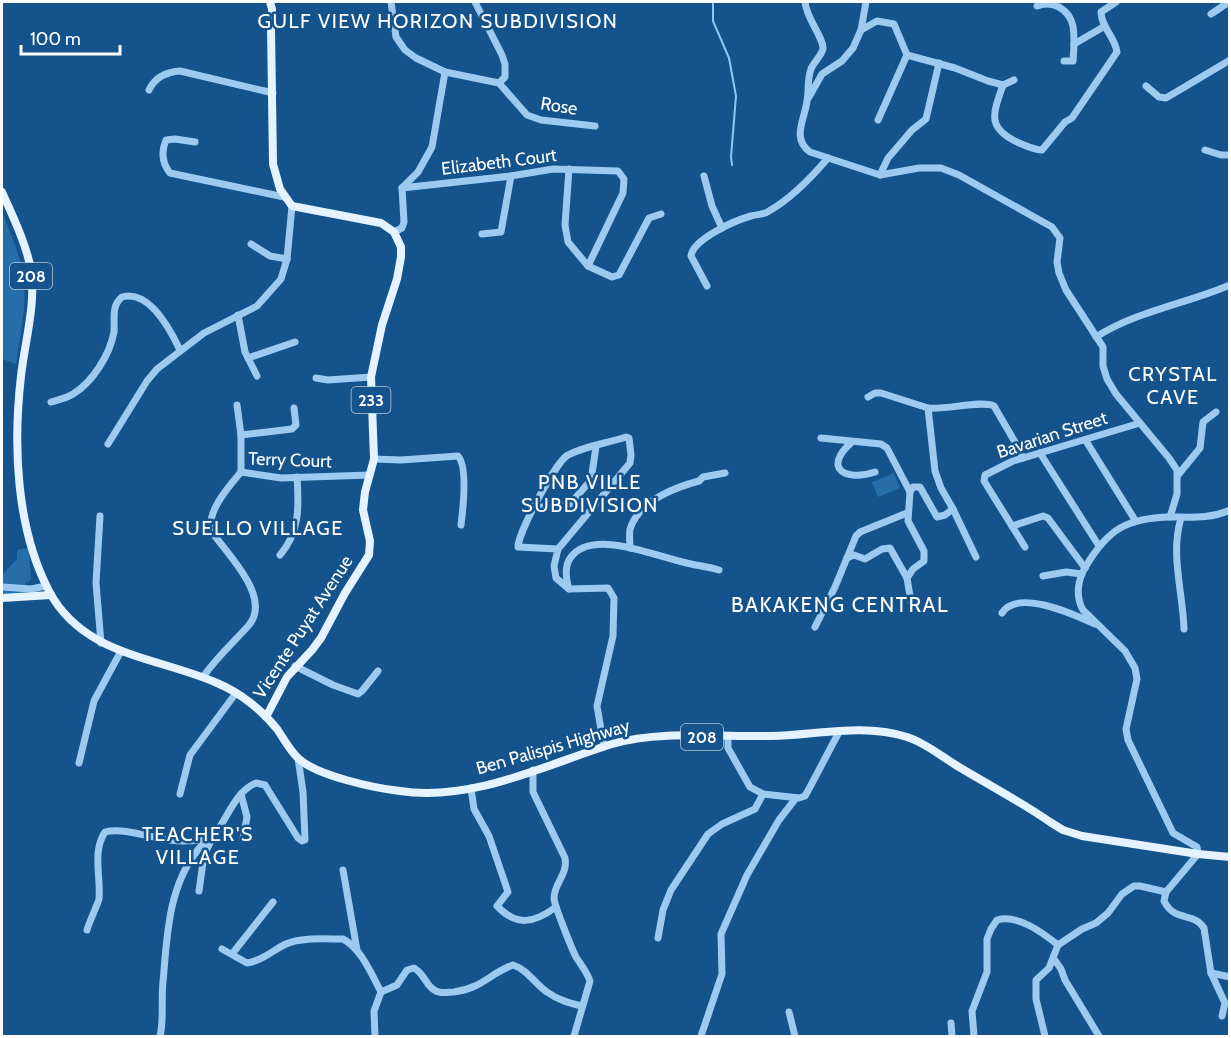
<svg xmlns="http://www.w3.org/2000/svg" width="1231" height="1038" font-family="Cabin,sans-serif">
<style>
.green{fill:#266daa}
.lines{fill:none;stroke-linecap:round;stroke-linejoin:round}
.stream{stroke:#8fc6f3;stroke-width:2}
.minor{stroke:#9dcaf0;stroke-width:7}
.major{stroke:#e5f2ff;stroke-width:8}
.labels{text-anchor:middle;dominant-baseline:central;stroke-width:5;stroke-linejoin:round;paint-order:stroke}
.shield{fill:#14538b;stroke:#b8cbdc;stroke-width:1.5}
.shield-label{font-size:16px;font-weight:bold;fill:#fff}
.street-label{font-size:18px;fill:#fff;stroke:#14538b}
.neighbourhood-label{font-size:20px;letter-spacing:1.5px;fill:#fff;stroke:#14538b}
.quarter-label{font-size:21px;letter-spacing:1.5px;fill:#fff;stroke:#14538b}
</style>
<rect width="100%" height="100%" fill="#14538b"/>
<!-- green -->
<g class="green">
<path d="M2,211C9,230 18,250 22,269C29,300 20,334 16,364L2,359Z"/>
<polygon points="894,473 900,488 878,497 872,482"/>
<polygon points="29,548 31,580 25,583 27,597 2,598 2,575 17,559 17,550"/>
</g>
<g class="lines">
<!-- stream -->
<polyline class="stream" points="713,2 713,21 729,58 736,96 731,157 732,165"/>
<!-- minor -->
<g class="minor">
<polyline points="391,2 396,37 405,50 416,58 445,72 499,83 505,77 505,64 502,55 475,2"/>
<path d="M805,2C806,18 824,38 823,49C821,56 814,62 811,69C807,80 809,89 807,101C805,119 791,138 810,152L880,175L919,168H941L959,175L1052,227L1060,238L1057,262L1059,273L1066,290L1103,347V366L1107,379L1116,394L1169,458L1177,470V494L1170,517"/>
<path d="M1037,6C1053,0 1069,9 1073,26C1075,38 1074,49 1073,61H1064"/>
<polyline points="1211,14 1229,2"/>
<polyline points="861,30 877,21 894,24 907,55"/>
<polyline points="1074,44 1105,26"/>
<polyline points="907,55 955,68 988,81 1003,85"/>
<path d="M1014,80L1003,85C993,114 986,128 1019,143C1027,146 1034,150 1042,150L1065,122L1072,118L1117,52C1115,37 1101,27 1101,12L1116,2"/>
<polyline points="499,83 527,115 541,120 595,126"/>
<polyline points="1146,86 1159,97 1166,98 1230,60"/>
<path d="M149,90C155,77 167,72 180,71L273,93"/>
<polyline points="809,97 822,74 842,61 853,48 861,30 866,2"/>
<polyline points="878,120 907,55"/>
<path d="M195,142L175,139L166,140C161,152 162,163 170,173L284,197"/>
<polyline points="1205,150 1221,155 1230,155"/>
<polyline points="569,169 565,225 568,242 588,266 612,277 619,275 649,218 661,214"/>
<polyline points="880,175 888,158 895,150 912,130 926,119 939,63"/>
<polyline points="704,176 712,206 722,228"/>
<polyline points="402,188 511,176 553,169 618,171 624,179 623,193 588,266"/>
<polyline points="394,232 402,228 404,222 402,188 418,172 432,147 445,72"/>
<polyline points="482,234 501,232 511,176"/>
<polyline points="251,244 270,256 287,259"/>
<path d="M707,286L691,256C693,239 736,220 751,216C758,214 764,215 769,211C792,198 811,178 828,158"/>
<polyline points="238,315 245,352 257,376"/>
<path d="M1096,337C1137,311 1185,304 1230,285"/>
<polyline points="248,358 295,342"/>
<polyline points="316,378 328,380 371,377"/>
<polyline points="868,397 875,393 881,393 928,408"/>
<path d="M51,402C58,400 67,398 73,394C93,382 110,354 114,332C115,319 111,306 122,297C149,289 171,331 180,350"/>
<polyline points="237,405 241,435 241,472"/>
<polyline points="241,435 292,429 296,425 294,408"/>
<polyline points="821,438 881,444 887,448 910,492 908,521 924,551 924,561 913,569 907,578"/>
<polyline points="1086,441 1135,520"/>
<path d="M852,442C822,468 845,482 875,472"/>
<polyline points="108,444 147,381 157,369 204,333 257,306 281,279 287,259 292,206"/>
<polyline points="1040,453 1099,546"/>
<path d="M374,459L401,460L458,456C468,467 463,509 461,525"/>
<polyline points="241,472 281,478 370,475"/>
<polyline points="1178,475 1200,448 1203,422 1216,412"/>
<path d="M910,492L913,487H920L937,517L945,515L953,509L941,488L935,471L928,408C947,410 981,400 994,406L1015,442L1023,458"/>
<polyline points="533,508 570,504 591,480 596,447"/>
<polyline points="953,509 976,557"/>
<polyline points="100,516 96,583 101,643"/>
<path d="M1181,518C1170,554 1183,593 1184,629"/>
<polyline points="1012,526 1043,516 1048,518 1085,568"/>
<polyline points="1025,547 984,481 985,475 1013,461 1140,423"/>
<path d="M630,548C630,542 629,535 630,529C639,501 673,488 699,481L703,477L725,473"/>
<path d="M558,549L518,547C518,533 556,461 568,455C585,446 608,443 626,437L629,438L631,455L630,463L558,549L554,566L556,578L569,589L608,588L614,598L613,636L597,706L604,747"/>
<path d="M280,555C300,532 299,506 297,477"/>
<polyline points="847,558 854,555 865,559 882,549 890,548 907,578 912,608"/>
<polyline points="1043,576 1066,572 1082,574"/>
<polyline points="2,587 31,589 46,586"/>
<path d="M569,589C566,579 564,566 571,557C594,527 661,559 691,564C701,566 709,567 719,570"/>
<path d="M1002,613C1018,588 1075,615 1095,624"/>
<polyline points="815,627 835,587 856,536 860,532 907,513"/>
<polyline points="295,666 333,685 358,694 362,691 378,671"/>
<path d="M203,677C217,657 233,643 249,625C272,597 227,554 212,532C205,513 229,486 241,472"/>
<polyline points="728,737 728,748 750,787 763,794 799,798 805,796 810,787 839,732"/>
<polyline points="79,763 94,701 121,651"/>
<path d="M533,770V792L565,858C568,875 554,883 554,898C554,905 572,949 576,957C581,965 587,972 590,981L574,1036"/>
<path d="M471,788L474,809L489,836L508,892L497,906C517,927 534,923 556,907"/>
<polyline points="180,794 190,755 236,693"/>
<polyline points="241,794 247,817 243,839"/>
<polyline points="343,870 357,950"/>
<polyline points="199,891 204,855 212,839"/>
<path d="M1166,892L1164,901C1175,923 1193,911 1204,928L1211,973L1225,1003L1222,1016"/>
<path d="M87,930C88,925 99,901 99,899C101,878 92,851 105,832C123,827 152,838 170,840C183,842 195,841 208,839"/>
<polyline points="658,938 663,910 671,890 708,834 722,824 755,809 763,794"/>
<path d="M1058,945L1082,929L1096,923L1108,913L1122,894L1134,886H1140L1166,892L1198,854L1197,847L1173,833L1128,740L1126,729L1137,679L1135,668L1125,651L1083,610C1075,596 1078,579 1086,566C1108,529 1127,518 1170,517C1191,517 1210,519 1230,510"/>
<path d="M222,949L247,963C262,961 273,950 286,944C301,937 326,939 343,939C361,948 372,975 381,992"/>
<polyline points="232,954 273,902"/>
<polyline points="1054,959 1061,969 1065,980 1099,1036"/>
<polyline points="1211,973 1230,977"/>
<polyline points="789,1012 795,1036"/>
<polyline points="951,1023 952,1036"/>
<path d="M160,1036C164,1022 161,998 163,982C167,937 168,888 197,851C203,842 213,837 219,828C230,812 237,791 256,783L265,785L298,838L302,841L305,840L303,792L298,758"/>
<path d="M375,1036L374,1011L381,992L397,985L407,970L414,968C426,975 425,986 436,991C441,994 448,992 454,992C483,988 490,973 513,965C528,970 534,983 547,992C558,1000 569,1003 582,1006"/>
<polyline points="701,1036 722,974 721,934 747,875 779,820 796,798"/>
<path d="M974,1036L972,1011L987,972V939L991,929L997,920C1018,914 1043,933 1058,945"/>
<polyline points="1045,1036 1036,999 1036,980 1049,968 1058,945"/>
</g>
<!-- major -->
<g class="major">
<path d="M2,192C13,217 26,243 31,270C36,305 25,341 21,376C13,445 16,528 49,591C83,656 158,657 217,683C239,692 262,710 277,729C284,739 290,751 299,759C318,776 374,788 400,791C472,802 545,765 612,744C658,730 722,737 771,736C816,735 863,723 907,737C926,743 942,757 959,767C989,785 1021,802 1050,822L1063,830L1082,836L1198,854L1230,857"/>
<polyline points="2,598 51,595"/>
<polyline points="266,717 287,677 312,650 321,638 345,593 369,555 370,541 363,510 365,492 374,459 371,377 382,325 397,279 401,257 401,247 394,232 381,223 292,206 280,189 273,164 271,27 272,9 270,2"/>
</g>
</g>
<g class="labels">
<!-- shield labels -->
<g class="shield">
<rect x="10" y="263" width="42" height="26" rx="4.5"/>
<rect x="351.5" y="387" width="39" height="26" rx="4.5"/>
<rect x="681" y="724" width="42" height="26" rx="4.5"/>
</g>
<g class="shield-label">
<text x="31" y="276">208</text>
<text x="371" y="400">233</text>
<text x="702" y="737">208</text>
</g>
<!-- street labels -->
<g class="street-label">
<text transform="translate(559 106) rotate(9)">Rose</text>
<text transform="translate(499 162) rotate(-7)">Elizabeth Court</text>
<text transform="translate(1052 435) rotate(-18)">Bavarian Street</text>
<text transform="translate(290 460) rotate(2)">Terry Court</text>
<text transform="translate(303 627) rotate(-57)">Vicente Puyat Avenue</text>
<text transform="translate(553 747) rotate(-16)">Ben Palispis Highway</text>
</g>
<!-- neighbourhood labels -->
<g class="neighbourhood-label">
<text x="438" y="21">GULF VIEW HORIZON SUBDIVISION</text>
<text x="1173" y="374">CRYSTAL<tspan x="1173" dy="23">CAVE</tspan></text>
<text x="590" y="482">PNB VILLE<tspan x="590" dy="23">SUBDIVISION</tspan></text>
<text x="258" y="528">SUELLO VILLAGE</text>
<text x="198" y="834">TEACHER'S<tspan x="198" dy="23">VILLAGE</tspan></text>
</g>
<!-- quarter labels -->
<g class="quarter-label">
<text x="840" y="604">BAKAKENG CENTRAL</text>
</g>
</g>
<!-- border -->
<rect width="1231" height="1038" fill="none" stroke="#ffffff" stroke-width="6"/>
<!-- scale -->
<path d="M21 45v9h99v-9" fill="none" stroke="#ffffff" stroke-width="3"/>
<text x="30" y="45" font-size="18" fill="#ffffff" stroke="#14538b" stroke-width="4.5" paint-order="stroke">100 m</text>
</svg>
